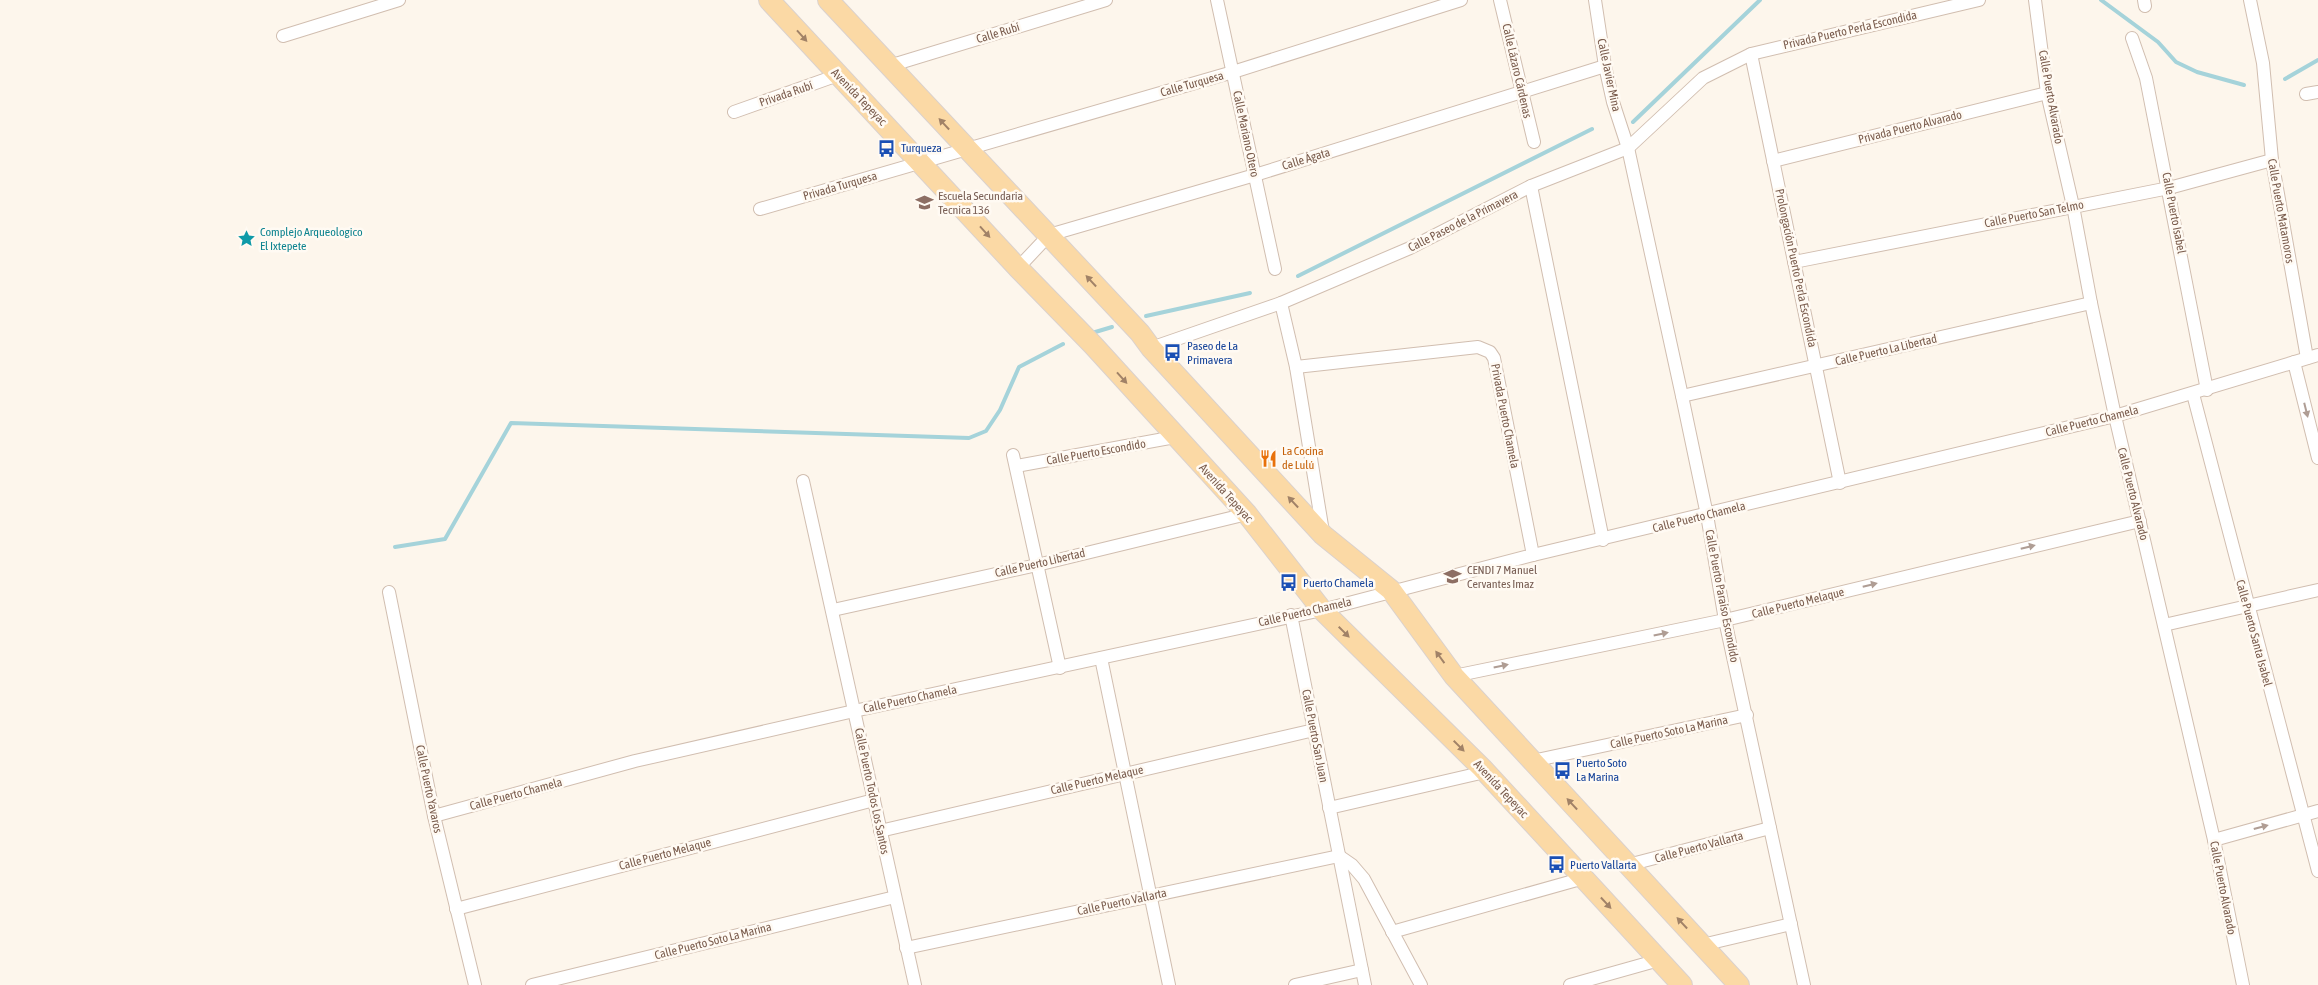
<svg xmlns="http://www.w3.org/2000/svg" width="2318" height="985" font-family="'Asap Condensed',sans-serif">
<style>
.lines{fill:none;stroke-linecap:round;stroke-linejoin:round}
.stream{stroke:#a5d3da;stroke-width:4}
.street-casing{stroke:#d1beb0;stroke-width:14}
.primary-casing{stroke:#dad1cd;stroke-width:22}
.street{stroke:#fff;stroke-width:12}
.primary{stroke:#fbd9a5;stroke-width:20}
.oneway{fill:#a18267}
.oneway2{fill:#af9d94}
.labels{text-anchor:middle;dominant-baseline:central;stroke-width:5;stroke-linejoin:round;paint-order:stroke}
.street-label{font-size:12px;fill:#7a5c4d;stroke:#fffaf3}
.transit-label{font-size:12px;fill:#164399;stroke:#fffaf3;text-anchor:start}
.education-label{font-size:12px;fill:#785e54;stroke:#fffaf3;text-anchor:start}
.culture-label{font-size:12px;fill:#0d838f;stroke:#fffaf3;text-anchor:start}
.food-label{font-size:12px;fill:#c56008;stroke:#fffaf3;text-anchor:start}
</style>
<rect width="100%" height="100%" fill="#fdf6ec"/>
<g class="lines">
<!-- stream -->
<g class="stream">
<polyline points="2101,0 2158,42 2176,62 2197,72 2244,85"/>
<polyline points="2285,79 2318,60"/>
<polyline points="1633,122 1760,0"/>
<polyline points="1298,276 1592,129"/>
<polyline points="1146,316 1250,293"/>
<polyline points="1092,333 1112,327"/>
<polyline points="395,547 445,539 511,423 969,438 986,431 1000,410 1019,367 1063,344"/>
</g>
<defs>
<g id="street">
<polyline points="1217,0 1275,269"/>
<polyline points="1500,0 1534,142"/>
<polyline points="1595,0 1605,66 1613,102 1628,148 1682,396 1707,515 1725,620 1804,985"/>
<polyline points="2035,0 2047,93 2073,206 2091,303 2115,416 2214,840 2243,985"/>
<polyline points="2144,0 2145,6"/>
<polyline points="2250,0 2263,63 2272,160 2307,358"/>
<polyline points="283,36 399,0"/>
<polyline points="2132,38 2146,78 2207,390"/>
<polyline points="1751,54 1840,483"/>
<polyline points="889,66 1106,0"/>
<polyline points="2306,94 2318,92"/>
<polyline points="734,112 838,75"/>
<polyline points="1773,161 2047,93"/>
<polyline points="1531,186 1603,540"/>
<polyline points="760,209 1233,72 1461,0"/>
<polyline points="1794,262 2169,188 2272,160"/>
<polyline points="1018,268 1049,235 1255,175 1605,66"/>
<polyline points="1281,303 1296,367 1323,532"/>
<polyline points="1151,348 1281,303 1410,248 1531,186 1628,148 1703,78 1751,54 1979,0"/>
<polyline points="2294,362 2318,458"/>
<polyline points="1296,367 1478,347 1490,352 1494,358 1533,555"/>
<polyline points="2193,394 2318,871"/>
<polyline points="1682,396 2091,303"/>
<polyline points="1013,455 1060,668"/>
<polyline points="1016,466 1175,437"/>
<polyline points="803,481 915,985"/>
<polyline points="389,592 434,816 475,985"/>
<polyline points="833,610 1037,565 1247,514"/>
<polyline points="1291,615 1365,985"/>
<polyline points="2164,625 2318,590"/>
<polyline points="1101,658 1169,985"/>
<polyline points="1454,676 1725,620 2140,521"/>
<polyline points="1532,761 1747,715"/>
<polyline points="1329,808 1485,772"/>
<polyline points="434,816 635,761 854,711 1322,610 1533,555 2115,416 2318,355"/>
<polyline points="880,831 1314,730"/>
<polyline points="2214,840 2318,811"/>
<polyline points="1628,865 1770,828"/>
<polyline points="456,909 874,800"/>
<polyline points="1392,932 1584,878"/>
<polyline points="1702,945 1791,924"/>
<polyline points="906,948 1339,856 1352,865 1364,879 1421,985"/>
<polyline points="532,985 895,897"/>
<polyline points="1295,985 1362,970"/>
<polyline points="1570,985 1659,960"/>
</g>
<g id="primary">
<polyline points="769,0 1018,268 1093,345 1247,514 1322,610 1482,768 1682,985"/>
<polyline points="828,0 1140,333 1151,348 1323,535 1391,590 1454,676 1739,985"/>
</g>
</defs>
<!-- street casing -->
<use href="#street" class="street-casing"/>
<!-- primary casing -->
<use href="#primary" class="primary-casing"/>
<!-- street -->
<use href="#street" class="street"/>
<!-- primary -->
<use href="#primary" class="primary"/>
</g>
<!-- one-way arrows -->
<defs><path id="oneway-solid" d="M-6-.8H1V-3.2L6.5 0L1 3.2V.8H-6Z" transform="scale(1.25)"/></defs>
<g class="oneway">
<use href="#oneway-solid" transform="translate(802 36) rotate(48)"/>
<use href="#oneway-solid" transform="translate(944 124) rotate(-133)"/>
<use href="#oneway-solid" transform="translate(985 232) rotate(48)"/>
<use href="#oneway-solid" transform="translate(1091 281) rotate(-133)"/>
<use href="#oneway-solid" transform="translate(1122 378) rotate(48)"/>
<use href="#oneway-solid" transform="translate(1293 502) rotate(-133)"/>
<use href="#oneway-solid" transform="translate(1344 632) rotate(45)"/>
<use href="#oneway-solid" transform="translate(1440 657) rotate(-126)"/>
<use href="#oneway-solid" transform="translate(1459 746) rotate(45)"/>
<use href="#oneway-solid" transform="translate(1572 804) rotate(-133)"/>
<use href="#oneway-solid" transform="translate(1606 903) rotate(47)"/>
<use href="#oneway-solid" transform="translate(1682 923) rotate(-133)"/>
</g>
<g class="oneway2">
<use href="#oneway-solid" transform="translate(2306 410) rotate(76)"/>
<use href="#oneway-solid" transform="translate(2028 547) rotate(-14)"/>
<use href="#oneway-solid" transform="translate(1870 585) rotate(-14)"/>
<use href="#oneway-solid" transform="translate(1661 634) rotate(-12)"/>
<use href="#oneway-solid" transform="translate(1501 666) rotate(-12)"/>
<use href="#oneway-solid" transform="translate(2261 827) rotate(-15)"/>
</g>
<!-- icons -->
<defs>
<symbol id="bus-bare" viewBox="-9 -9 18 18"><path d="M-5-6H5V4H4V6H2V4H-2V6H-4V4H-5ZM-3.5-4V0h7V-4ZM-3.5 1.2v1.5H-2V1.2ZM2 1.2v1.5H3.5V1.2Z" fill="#1a4fb4" stroke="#fffaf3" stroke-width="2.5" paint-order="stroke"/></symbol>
<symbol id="school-bare" viewBox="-9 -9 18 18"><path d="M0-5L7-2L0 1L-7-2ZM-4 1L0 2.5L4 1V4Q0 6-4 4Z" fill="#8d6e63" stroke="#fffaf3" stroke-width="2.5" paint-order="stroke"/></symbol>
<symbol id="sight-bare" viewBox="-9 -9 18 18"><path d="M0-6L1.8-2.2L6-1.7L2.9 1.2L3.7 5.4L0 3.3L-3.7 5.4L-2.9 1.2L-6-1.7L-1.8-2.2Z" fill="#0f9aa8" stroke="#fffaf3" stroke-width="2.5" paint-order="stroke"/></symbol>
<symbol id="restaurant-bare" viewBox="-9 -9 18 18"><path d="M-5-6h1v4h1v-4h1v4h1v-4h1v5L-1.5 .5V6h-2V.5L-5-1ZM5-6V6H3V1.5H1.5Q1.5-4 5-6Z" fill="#e8710a" stroke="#fffaf3" stroke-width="2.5" paint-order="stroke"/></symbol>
</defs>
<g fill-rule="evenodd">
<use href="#bus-bare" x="874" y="136" width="25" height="25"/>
<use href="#school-bare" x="912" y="190" width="25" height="25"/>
<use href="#sight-bare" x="234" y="226" width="25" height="25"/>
<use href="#bus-bare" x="1160" y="340" width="25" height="25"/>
<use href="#restaurant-bare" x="1256" y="446" width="25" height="25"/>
<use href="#school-bare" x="1440" y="564" width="25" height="25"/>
<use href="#bus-bare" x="1276" y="570" width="25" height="25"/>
<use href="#bus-bare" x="1550" y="758" width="25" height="25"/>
<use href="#bus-bare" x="1544" y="852" width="25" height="25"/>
</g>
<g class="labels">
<!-- street labels -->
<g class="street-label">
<text transform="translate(1850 30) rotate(-13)">Privada Puerto Perla Escondida</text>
<text transform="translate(998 33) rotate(-17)">Calle Rubí</text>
<text transform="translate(1517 71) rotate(77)">Calle Lázaro Cárdenas</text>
<text transform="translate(1609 75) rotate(78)">Calle Javier Mina</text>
<text transform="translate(1192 84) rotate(-16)">Calle Turquesa</text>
<text transform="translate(786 94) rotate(-19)">Privada Rubí</text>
<text transform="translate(859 97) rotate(46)">Avenida Tepeyac</text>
<text transform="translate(2051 97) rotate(80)">Calle Puerto Alvarado</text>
<text transform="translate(1910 127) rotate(-14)">Privada Puerto Alvarado</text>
<text transform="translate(1246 134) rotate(78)">Calle Mariano Otero</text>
<text transform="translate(1306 159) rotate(-17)">Calle Ágata</text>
<text transform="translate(840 186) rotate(-16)">Privada Turquesa</text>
<text transform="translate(2281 211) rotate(80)">Calle Puerto Matamoros</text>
<text transform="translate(2174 213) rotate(79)">Calle Puerto Isabel</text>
<text transform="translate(2034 214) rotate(-11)">Calle Puerto San Telmo</text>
<text transform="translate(1463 221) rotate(-27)">Calle Paseo de la Primavera</text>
<text transform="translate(1796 268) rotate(78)">Prolongación Puerto Perla Escondida</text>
<text transform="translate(1886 350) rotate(-13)">Calle Puerto La Libertad</text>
<text transform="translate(1505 416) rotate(79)">Privada Puerto Chamela</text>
<text transform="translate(2092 421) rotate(-14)">Calle Puerto Chamela</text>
<text transform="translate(1096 452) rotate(-10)">Calle Puerto Escondido</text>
<text transform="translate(1226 493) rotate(48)">Avenida Tepeyac</text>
<text transform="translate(2133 494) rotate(76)">Calle Puerto Alvarado</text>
<text transform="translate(1699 517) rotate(-14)">Calle Puerto Chamela</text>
<text transform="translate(1040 563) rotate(-13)">Calle Puerto Libertad</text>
<text transform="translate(1722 596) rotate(79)">Calle Puerto Paraíso Escondido</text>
<text transform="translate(1798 603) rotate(-14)">Calle Puerto Melaque</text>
<text transform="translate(1305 612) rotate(-13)">Calle Puerto Chamela</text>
<text transform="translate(2254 633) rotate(75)">Calle Puerto Santa Isabel</text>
<text transform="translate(910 699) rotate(-12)">Calle Puerto Chamela</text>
<text transform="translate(1669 732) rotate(-12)">Calle Puerto Soto La Marina</text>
<text transform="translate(1315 736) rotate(79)">Calle Puerto San Juan</text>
<text transform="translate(1097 780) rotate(-13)">Calle Puerto Melaque</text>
<text transform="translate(429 789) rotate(78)">Calle Puerto Yavaros</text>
<text transform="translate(1501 789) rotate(47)">Avenida Tepeyac</text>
<text transform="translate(872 791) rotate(78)">Calle Puerto Todos Los Santos</text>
<text transform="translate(516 794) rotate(-15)">Calle Puerto Chamela</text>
<text transform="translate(1699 847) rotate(-15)">Calle Puerto Vallarta</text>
<text transform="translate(665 854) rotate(-15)">Calle Puerto Melaque</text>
<text transform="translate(2223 888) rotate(79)">Calle Puerto Alvarado</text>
<text transform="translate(1122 902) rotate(-12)">Calle Puerto Vallarta</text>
<text transform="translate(713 941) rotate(-14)">Calle Puerto Soto La Marina</text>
</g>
<!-- transit labels -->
<g class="transit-label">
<text x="901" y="148">Turqueza</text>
<text x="1187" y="346">Paseo de La<tspan x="1187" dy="14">Primavera</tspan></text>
<text x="1303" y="583">Puerto Chamela</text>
<text x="1576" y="763">Puerto Soto<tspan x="1576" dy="14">La Marina</tspan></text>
<text x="1570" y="865">Puerto Vallarta</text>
</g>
<!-- education labels -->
<g class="education-label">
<text x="938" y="196">Escuela Secundaria<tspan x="938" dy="14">Tecnica 136</tspan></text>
<text x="1467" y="570">CENDI 7 Manuel<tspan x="1467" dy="14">Cervantes Imaz</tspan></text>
</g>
<!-- culture labels -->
<g class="culture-label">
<text x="260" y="232">Complejo Arqueologico<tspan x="260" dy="14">El Ixtepete</tspan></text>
</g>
<!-- food labels -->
<g class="food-label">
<text x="1282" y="451">La Cocina<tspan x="1282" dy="14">de Lulú</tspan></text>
</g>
</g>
</svg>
